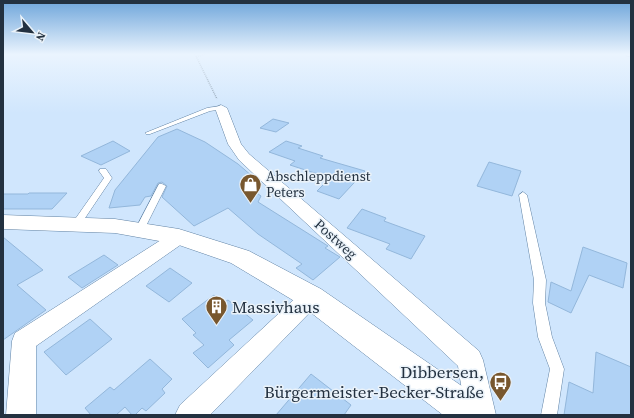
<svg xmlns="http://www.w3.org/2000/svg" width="634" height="418" font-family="'Source Serif 4',serif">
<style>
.building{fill:#b0d2f5;stroke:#93b7db}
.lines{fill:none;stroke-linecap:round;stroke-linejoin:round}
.service-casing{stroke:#6183a5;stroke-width:1}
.minor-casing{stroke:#6183a5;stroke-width:1}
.tertiary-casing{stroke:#6183a5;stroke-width:1}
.path{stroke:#8396a9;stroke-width:1.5;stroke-dasharray:1 1;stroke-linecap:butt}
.service{fill:#fff;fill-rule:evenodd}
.minor{fill:#fff;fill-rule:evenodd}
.tertiary{fill:#fff;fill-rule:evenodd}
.labels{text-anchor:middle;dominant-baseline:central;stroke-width:3;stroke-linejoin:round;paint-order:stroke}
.poi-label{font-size:14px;fill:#233140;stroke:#eaf2f9;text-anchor:start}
.street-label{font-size:14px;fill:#233140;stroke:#eaf2f9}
.near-poi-label{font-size:17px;fill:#233140;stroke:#eaf2f9;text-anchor:start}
</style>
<rect width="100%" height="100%" fill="#d0e6fd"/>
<!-- building -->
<g class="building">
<polygon points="273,119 289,123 276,132 260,128"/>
<polygon points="177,129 205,142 238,164 259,182 248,187 261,196 258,202 328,246 325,248 340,257 313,280 296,268 302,264 258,234 228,208 194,226 162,197 167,186 162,182 158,183 151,196 145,197 140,205 109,208 115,190 158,137"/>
<polygon points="113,141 130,151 101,165 81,156"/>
<polygon points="286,141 302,146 298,148 323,156 320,158 365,171 339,199 317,191 330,178 290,165 295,161 269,152"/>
<polygon points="489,162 521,171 512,196 477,186"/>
<polygon points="29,193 67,193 52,209 3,209 3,194 28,194"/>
<polygon points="362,209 386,218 384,221 425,236 411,259 386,249 390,244 347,228"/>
<polygon points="3,237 43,270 17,285 46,310 3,340"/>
<polygon points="583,247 627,263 623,288 589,275 571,313 548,302 551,282 571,291"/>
<polygon points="104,255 118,265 82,288 68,277"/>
<polygon points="170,268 192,283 169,302 146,286"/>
<polygon points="214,295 223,303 228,300 253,320 229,340 234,345 208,368 193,353 204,345 193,335 196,333 182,319"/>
<polygon points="90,319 112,339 66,375 44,352"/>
<polygon points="596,352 631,367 631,415 564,415 569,382 593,393"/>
<polygon points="150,359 172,379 162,389 165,393 146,411 142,408 135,415 132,415 125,407 116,415 91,415 85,408 110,387 114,390"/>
<polygon points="311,374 351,405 344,415 276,415"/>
</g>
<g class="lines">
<defs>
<g id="service">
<polygon points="221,106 223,107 223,109 210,111 150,134 146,134 145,133 207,108"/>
<polygon points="100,169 106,169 112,178 79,227 73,227 71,225 104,178 99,171"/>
<polygon points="159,184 162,184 166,186 143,232 137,232 135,230"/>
<polygon points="523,192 527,195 546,280 545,303 552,337 564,369 557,415 541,415 550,369 538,337 533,303 534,280 519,195"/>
</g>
<g id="minor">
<polygon points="626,54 631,54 631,56 627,56"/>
<polygon points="221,105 227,108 241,144 249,154 479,351 483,360 496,415 466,415 458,366 239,160 228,144 215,108"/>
<polygon points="179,231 186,233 188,237 186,241 36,346 36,415 6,415 12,341 15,333 172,233"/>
<polygon points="311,288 319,291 322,297 319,303 210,415 175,415 180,405 303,291"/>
</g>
<polygon id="tertiary" points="3,215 115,219 179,229 249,251 321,289 485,402 490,415 443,415 301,305 231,263 176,244 115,233 3,229"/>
</defs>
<!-- service casing -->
<use href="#service" class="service-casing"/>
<!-- minor casing -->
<use href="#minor" class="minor-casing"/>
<!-- tertiary casing -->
<use href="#tertiary" class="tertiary-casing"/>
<!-- path -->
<g class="path">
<polyline points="195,54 217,99"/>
<polyline points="196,57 205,54"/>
</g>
<!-- service -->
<use href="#service" class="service"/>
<!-- minor -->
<use href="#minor" class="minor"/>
<!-- tertiary -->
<use href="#tertiary" class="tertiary"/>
</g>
<!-- sky -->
<linearGradient id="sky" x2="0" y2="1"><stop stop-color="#6ea5da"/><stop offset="0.48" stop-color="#eaf4fe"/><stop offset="1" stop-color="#eaf4fe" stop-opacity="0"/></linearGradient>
<rect width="634" height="113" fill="url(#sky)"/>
<!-- icons -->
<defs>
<symbol id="shop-pin" viewBox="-11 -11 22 30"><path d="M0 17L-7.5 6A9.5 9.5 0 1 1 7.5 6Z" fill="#78572e" stroke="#eaf2f9"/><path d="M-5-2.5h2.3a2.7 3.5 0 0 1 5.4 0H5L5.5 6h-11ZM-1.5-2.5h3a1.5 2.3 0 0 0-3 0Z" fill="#fff"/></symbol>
<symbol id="building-pin" viewBox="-11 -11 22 30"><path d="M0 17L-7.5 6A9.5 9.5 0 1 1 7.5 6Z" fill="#78572e" stroke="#eaf2f9"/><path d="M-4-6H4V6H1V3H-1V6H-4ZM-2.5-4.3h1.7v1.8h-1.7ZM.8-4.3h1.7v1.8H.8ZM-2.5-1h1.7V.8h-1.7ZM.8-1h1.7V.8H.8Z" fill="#fff"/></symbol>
<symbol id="bus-pin" viewBox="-11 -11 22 30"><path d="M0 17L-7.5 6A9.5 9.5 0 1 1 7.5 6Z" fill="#78572e" stroke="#eaf2f9"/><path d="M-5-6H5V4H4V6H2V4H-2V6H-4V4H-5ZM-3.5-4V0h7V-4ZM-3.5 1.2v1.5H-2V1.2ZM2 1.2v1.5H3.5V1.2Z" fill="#fff"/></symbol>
</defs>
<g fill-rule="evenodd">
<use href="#shop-pin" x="238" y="172" width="25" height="34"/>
<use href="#building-pin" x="204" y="294" width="25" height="34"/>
<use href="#bus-pin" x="488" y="370" width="25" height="34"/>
</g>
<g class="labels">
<!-- poi labels -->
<g class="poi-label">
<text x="266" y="176">Abschleppdienst<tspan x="266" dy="16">Peters</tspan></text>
</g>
<!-- street labels -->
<g class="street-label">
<text transform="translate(336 239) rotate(42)">Postweg</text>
</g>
<!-- near-poi labels -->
<g class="near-poi-label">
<text x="232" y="307">Massivhaus</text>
<text x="484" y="372" text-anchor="end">Dibbersen,<tspan x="484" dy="20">Bürgermeister-Becker-Straße</tspan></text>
</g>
</g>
<!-- border -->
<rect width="634" height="418" fill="none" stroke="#233140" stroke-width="8"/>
<!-- north arrow -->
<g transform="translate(32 32) rotate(118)" stroke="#eaf2f9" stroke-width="3" paint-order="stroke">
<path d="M0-3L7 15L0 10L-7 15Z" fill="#233140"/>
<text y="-6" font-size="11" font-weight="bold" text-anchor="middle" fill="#233140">N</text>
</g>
</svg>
